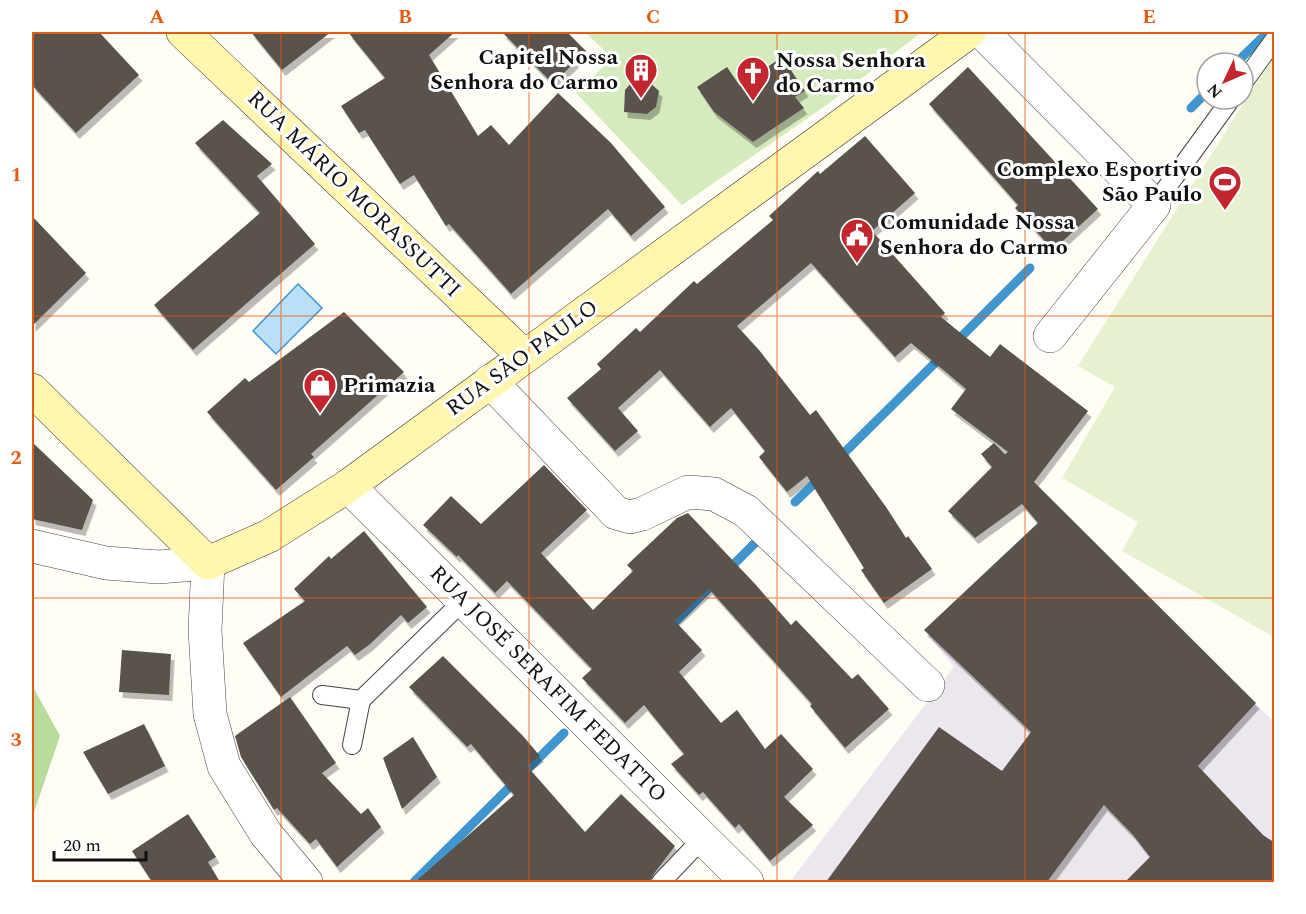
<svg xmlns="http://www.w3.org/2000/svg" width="1306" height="914" font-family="Spectral,serif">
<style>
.industrial{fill:#eee6ef}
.green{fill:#d5ebbd}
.forest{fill:#b9dc9c}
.pitch{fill:#e6f2cf}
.water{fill:#b9e0f7;stroke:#3f96cf;stroke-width:1.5}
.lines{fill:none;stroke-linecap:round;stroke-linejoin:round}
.stream{stroke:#3f96cf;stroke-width:9}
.building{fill:#5a524d;filter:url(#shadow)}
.lane-casing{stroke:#444;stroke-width:20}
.street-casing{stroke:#444;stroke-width:34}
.secondary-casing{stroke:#333;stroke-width:34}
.lane{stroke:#fff;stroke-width:18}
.street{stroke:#fff;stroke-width:33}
.secondary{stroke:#fff6b0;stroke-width:33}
.grid{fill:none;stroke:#e8590c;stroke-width:1.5;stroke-opacity:0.55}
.labels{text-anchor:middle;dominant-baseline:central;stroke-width:6;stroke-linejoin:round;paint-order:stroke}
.poi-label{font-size:22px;font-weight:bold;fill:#111;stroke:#fff;text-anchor:start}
.street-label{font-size:22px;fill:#111;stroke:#fff}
.neatline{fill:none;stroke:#e8590c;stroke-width:2}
.grid-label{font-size:20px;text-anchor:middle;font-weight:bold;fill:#e8590c}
</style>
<defs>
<filter id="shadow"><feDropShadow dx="3.5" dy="6" stdDeviation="0" flood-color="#0004"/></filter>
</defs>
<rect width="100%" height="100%" fill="#fffdf5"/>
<!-- industrial -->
<polygon class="industrial" points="1056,505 1274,722 1274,882 795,882 792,879 954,667 924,630"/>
<!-- green -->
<polygon class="green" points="585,32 922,32 828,104 682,205 576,93 612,58"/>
<!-- forest -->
<polygon class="forest" points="32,685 60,736 32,818"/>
<!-- pitch -->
<polygon class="pitch" points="1274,55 1274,637 1122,551 1138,522 1062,478 1115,387 1078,366"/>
<!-- water -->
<polygon class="water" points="298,284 322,308 276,354 253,331"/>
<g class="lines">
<!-- stream -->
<g class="stream">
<polyline points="1236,63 1268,32"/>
<polyline points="1191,108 1207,92"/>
<polyline points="955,343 1030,268"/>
<polyline points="838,459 943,355"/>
<polyline points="795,502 820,478"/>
<polyline points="727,571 757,541"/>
<polyline points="667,630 708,589"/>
<polyline points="414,882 564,733"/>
</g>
</g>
<!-- building -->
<g class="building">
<polygon points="32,32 99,32 139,75 76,133 32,85"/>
<polygon points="251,32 331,32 282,70"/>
<polygon points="348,32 455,32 429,55 478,136 491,125 509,145 558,93 611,143 665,207 631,236 608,209 511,294 449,224 446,226 414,175 400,184 365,130 359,133 341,106 385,78"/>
<polygon points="502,32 567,32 586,51 553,84"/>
<polygon points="782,57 805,91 795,97 804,108 753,142 714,112 697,87 727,67 740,86"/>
<polygon points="968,67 1098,209 1053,250 1015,208 1018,205 929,104"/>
<polygon points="637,80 648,81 659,91 656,107 647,114 624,112 625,90 632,82"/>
<polygon points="223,120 272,164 257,176 315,244 193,350 154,305 260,213 195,143"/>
<polygon points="865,136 915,193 872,231 945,313 941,317 990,357 1000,344 1088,411 1034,482 1256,703 1198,766 1263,835 1275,843 1275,882 1125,882 1150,857 1133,835 1104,805 1047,882 826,882 939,727 1002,771 1031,732 924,630 1038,523 1022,504 975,538 948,511 992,467 981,454 994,443 1005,454 1008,452 951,409 966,389 911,343 895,357 811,263 737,326 759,350 810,415 816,410 886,507 906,538 908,536 932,569 884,603 861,570 864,568 807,476 787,492 759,457 765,451 731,408 710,427 660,370 618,408 638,431 615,451 567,398 601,369 597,364 636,328 640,332 694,281 697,284 773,220 769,216 818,171 820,174"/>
<polygon points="32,216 86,273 32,326"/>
<polygon points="344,312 404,372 311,454 314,457 276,490 207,412 245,378 249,382"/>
<polygon points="32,442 93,500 82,530 32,519"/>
<polygon points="544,465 587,510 541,553 593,610 633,571 627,565 677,518 688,513 756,585 791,625 796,620 852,679 858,674 889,709 845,748 810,706 812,704 709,589 675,621 702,650 679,672 721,723 737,710 765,749 781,734 813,769 784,797 813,825 770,861 739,824 735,828 703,792 699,795 671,764 684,754 644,705 625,723 582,678 592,669 507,581 495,593 458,555 457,557 423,525 451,496 481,524"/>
<polygon points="364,531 427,607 408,623 401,615 369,645 355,655 347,646 281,697 243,643 305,601 294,589 329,556 331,559"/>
<polygon points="122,650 171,654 169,695 119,692"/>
<polygon points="443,656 523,736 540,756 527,766 585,832 621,794 675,846 653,875 650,882 415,882 514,795 471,744 467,747 409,687"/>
<polygon points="290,697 336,763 322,773 361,814 368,808 381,827 337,867 316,839 310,844 277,808 274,810 241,757 235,736"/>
<polygon points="144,724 165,766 108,794 83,752"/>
<polygon points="413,737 437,777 402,809 383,758"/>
<polygon points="188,814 216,857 208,862 220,882 152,882 132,851"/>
</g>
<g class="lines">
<defs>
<g id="lane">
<polyline points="1243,83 1274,40"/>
<polyline points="1154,205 1231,99"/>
<polyline points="322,695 361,700 463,601"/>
<polyline points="352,745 361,700"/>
<polyline points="661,882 703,838"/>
</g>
<g id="street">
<polyline points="982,32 1154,205 1050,336"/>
<polyline points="490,381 616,513 630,517 642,514 688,492 714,494 746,511 928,685"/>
<polyline points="348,486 747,882"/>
<polyline points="32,546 106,563 158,567 208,563 205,630 210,714 224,766 266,834 306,882"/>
</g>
<g id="secondary">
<polyline points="183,32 524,356"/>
<polyline points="32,390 208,563 269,536 348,486 969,32"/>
</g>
</defs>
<!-- lane casing -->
<use href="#lane" class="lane-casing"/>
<!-- street casing -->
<use href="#street" class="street-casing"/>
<!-- secondary casing -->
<use href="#secondary" class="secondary-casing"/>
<!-- lane -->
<use href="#lane" class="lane"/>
<!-- street -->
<use href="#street" class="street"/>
<!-- secondary -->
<use href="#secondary" class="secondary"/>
</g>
<!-- grid -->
<path class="grid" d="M281,32V882M529,32V882M777,32V882M1025,32V882M32,316H1274M32,598H1274"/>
<!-- icons -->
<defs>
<symbol id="building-pin" viewBox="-11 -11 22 30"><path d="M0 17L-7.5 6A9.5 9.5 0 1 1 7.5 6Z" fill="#c4262e" stroke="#fff"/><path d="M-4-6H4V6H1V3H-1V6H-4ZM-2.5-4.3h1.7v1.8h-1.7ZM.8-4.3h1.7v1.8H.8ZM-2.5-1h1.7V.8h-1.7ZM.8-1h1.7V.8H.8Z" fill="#fff"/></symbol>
<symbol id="church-pin" viewBox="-11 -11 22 30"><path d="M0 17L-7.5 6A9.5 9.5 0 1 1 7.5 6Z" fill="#c4262e" stroke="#fff"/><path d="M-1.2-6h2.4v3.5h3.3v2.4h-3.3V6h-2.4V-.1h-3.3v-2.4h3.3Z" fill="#fff"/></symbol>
<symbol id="stadium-pin" viewBox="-11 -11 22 30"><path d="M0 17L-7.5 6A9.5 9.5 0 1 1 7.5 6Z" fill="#c4262e" stroke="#fff"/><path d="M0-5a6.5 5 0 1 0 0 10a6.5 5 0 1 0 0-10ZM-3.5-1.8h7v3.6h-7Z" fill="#fff"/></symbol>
<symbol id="civic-pin" viewBox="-11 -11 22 30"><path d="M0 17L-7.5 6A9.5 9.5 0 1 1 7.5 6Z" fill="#c4262e" stroke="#fff"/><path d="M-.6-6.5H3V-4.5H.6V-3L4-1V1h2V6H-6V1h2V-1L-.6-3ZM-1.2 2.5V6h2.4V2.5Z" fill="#fff"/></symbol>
<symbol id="shop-pin" viewBox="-11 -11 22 30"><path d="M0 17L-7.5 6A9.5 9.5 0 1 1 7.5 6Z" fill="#c4262e" stroke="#fff"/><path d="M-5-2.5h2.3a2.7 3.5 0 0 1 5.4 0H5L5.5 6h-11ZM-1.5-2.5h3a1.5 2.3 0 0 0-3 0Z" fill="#fff"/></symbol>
</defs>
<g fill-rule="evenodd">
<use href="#building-pin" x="622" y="51" width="38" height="52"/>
<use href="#church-pin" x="734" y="54" width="38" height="52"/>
<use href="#stadium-pin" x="1206" y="163" width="38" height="52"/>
<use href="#civic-pin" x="838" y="216" width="38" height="52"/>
<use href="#shop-pin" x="301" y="366" width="38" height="52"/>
</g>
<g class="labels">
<!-- poi labels -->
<g class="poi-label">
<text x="618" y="57" text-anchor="end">Capitel Nossa<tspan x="618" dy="25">Senhora do Carmo</tspan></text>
<text x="776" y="60">Nossa Senhora<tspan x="776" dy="25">do Carmo</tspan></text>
<text x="1202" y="169" text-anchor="end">Complexo Esportivo<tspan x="1202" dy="25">São Paulo</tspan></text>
<text x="880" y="222">Comunidade Nossa<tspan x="880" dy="25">Senhora do Carmo</tspan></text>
<text x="343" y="385">Primazia</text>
</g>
<!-- street labels -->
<g class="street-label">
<text transform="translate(354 194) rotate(44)">RUA MÁRIO MORASSUTTI</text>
<text transform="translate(522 358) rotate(-36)">RUA SÃO PAULO</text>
<text transform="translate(548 684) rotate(45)">RUA JOSÉ SERAFIM FEDATTO</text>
</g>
</g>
<!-- border -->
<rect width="1306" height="914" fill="none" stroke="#ffffff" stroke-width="66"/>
<!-- north arrow -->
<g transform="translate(1225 81) rotate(226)"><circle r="28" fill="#ffffff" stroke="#a0a0a0" stroke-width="1.5"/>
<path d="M0-4.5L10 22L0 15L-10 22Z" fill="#c4262e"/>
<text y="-9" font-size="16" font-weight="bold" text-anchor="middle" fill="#111111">N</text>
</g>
<!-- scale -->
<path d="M54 851v9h92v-9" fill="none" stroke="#111111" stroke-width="3"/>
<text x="63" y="851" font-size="18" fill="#111111" stroke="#ffffff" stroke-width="4.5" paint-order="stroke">20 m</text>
<rect x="33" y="33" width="1240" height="848" class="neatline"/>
<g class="grid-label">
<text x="157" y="23">A</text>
<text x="405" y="23">B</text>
<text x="653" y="23">C</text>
<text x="901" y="23">D</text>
<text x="1149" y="23">E</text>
<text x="16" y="181">1</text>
<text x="16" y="464">2</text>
<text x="16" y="746">3</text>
</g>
</svg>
